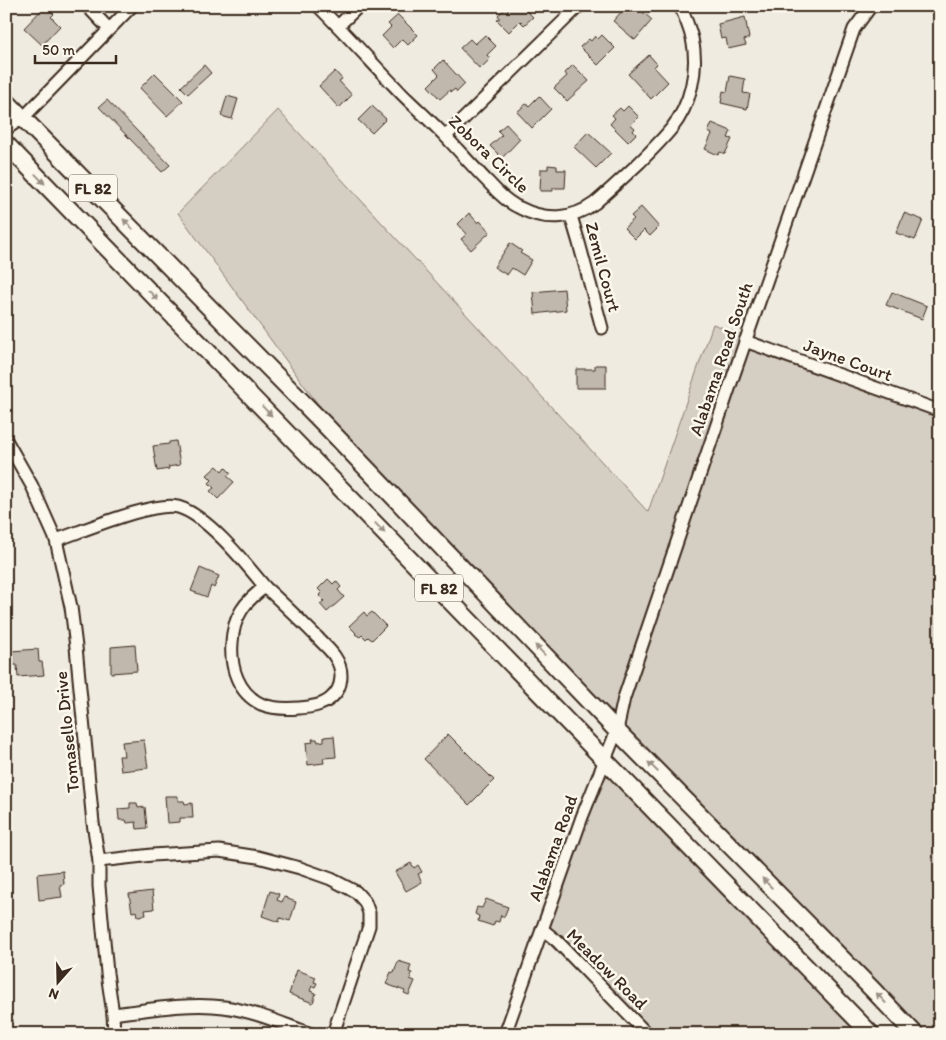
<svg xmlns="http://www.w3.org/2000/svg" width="946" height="1040" font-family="Itim,sans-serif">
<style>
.green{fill:#d5cec3;stroke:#887c70}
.building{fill:#c0b8ad;stroke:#3b2a1e}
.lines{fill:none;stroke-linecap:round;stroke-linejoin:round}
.minor-casing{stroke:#3b2a1e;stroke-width:15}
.highway-casing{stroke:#3b2a1e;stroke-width:20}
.minor{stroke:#fbf7ec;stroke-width:11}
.highway{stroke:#fbf7ec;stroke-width:16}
.oneway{fill:#9b9085}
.labels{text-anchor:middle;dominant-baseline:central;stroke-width:5;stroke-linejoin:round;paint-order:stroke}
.shield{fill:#fbf7ec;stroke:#75685c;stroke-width:1}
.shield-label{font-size:16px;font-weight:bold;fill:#3b2a1e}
.street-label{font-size:18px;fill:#3b2a1e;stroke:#fbf7ec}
</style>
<rect width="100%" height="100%" fill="#f0ebe0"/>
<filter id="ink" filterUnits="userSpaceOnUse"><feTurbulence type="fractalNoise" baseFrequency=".02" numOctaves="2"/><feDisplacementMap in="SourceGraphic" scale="10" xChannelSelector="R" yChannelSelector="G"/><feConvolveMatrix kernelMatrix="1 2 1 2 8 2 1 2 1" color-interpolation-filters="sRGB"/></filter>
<g filter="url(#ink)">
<!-- green -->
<g class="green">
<polygon points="278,110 648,512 713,324 826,367 940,417 940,1034 923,1034 876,984 623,728 624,726 620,724 331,422 178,213"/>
<polygon points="607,770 862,1034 643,1034 544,939 587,819"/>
</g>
<!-- building -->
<g class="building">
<polygon points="45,6 46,6 54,14 51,17 60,26 42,45 24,28"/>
<polygon points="426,6 438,6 432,12"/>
<polygon points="513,6 522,6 533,17 524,25 520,21 509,32 497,20 500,18 498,15 506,8 508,10"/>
<polygon points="620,6 636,6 652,20 635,40 613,21 624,9"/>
<polygon points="398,15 418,35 408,45 402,39 393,48 382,36 391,27 388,24"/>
<polygon points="745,17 749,38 744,40 746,45 728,49 726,38 721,39 718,24"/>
<polygon points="485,35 496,46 487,55 490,59 480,69 460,48 470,39 475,44"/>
<polygon points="602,35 615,48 598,65 580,47 589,39 591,41 595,36 598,39"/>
<polygon points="649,55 657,64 654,67 668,82 651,99 628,74"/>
<polygon points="443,60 465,84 457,92 455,89 451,92 450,90 440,99 428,86 439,75 434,69"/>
<polygon points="204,65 211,73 188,94 181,87"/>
<polygon points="573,65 589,81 567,101 554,88 567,76 565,73"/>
<polygon points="335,71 342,79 339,81 352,95 339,108 319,86"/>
<polygon points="155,73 183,101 167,116 140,88"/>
<polygon points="730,76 745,79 743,93 750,94 747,109 721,103 723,91 727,92"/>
<polygon points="227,96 238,99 232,119 221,116"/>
<polygon points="539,96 551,109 532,128 517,112 526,104 529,106"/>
<polygon points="107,100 170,165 162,172 99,107"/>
<polygon points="372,106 386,119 372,133 358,120"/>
<polygon points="628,106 639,117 631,125 635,128 633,131 636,134 628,142 610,124 615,118 612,115 620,108 623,111"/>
<polygon points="712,123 731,131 728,138 732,139 725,154 720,152 718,155 705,149 712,134 708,132"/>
<polygon points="506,124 520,139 502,158 490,146 502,135 498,131"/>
<polygon points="588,132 611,153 596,168 574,147"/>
<polygon points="548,165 557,166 557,170 566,170 565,188 553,188 553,191 540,191 541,169 548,169"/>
<polygon points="641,207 659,227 650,236 644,230 635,239 624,228 634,219 631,216"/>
<polygon points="469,213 478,223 480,221 490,232 471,250 461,239 467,234 458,224"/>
<polygon points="904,213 923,220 915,240 896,233"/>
<polygon points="510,243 522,251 520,253 532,260 523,275 512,268 507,275 494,267"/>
<polygon points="564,289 566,310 535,314 533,292"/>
<polygon points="892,292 927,306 922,319 886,305"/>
<polygon points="595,365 606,365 606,388 576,388 576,369 595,369"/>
<polygon points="176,441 180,465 168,467 169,469 157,471 153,446 169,444 169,442"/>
<polygon points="217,466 222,471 225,467 231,473 227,476 234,482 218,499 210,491 214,488 209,483 212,480 207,475"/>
<polygon points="200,568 219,576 214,588 211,586 207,597 191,591"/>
<polygon points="328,579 333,584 336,581 341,587 338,590 344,597 327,612 320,604 324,601 319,596 322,593 318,589"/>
<polygon points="364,612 367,616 372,612 386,626 372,640 368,637 366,639 362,635 360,637 355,634 356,633 349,626"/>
<polygon points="135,645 137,671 111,673 111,647"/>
<polygon points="38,649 39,662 42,662 44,675 18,677 17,665 12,665 11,651"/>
<polygon points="448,734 494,780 469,805 424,759"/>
<polygon points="334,736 336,757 323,758 324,763 308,765 306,743 313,742 312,739 317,739 318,742 324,741 324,737"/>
<polygon points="144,740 148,768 121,771 119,756 124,756 122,742"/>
<polygon points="165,796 178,796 178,801 184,801 185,804 192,803 193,818 180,818 180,822 167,823"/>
<polygon points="130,803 137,803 138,808 145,807 147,828 137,829 136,822 127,823 126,820 119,820 118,809 130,808"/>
<polygon points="411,863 414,868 418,865 422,872 418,874 422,882 406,891 395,872"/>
<polygon points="63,871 64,884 60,885 62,897 39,900 37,874"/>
<polygon points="152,891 154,909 145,910 146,915 138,916 137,911 132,912 129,894"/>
<polygon points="270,891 279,894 277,900 282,902 284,897 288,898 288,899 296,902 290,921 280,918 279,922 262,916"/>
<polygon points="486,899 508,907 504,917 501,915 499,922 495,921 493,926 478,921 479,916 475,914 477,907 482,908"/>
<polygon points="398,961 411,965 409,972 412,973 410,979 415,981 409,995 404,993 405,991 386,984 391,972 394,973"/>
<polygon points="297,970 316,977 314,982 317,983 315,987 312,986 310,991 316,993 313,1003 289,994"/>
</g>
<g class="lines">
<defs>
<g id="minor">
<polyline points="87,6 109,29"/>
<path d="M318,6C347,35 374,65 402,94C417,109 432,122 446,137C461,153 475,169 490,184C499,194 508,203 520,208C545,221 572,220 595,203C610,190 625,176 640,162C651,151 662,140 671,129C691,105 699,68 692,38C689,27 685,17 680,6"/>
<polyline points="338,26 359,6"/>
<polyline points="6,129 23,118 132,6"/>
<polyline points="446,136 579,6"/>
<polyline points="571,216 579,243 602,328"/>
<polyline points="745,341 940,411"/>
<polyline points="6,440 32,486 56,540 71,607 76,647 93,823 99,861 99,886 107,973 113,1014 114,1034"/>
<path d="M56,540C83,531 153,501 178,507C207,515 246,564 265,587"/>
<path d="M265,587C283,603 300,620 317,637C323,644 331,650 335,657C344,670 343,688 331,698C322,706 310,707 299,708C287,709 273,709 261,704C238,693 230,667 232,643C233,617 245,601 265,587Z"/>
<polyline points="99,861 152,855 219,851 258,857 300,868 331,879 356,892 365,902 369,913 369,926 333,1034"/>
<polyline points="542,929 557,941 647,1034"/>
<path d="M113,1014C147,1010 190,1002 224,1007C254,1011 283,1024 311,1034"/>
<polyline points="505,1034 582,817 617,730 624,698 733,377 854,29 871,6"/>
</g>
<g id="highway">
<polyline points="6,101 327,427 619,733 872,989 915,1034"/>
<polyline points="6,144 871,1034"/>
</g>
</defs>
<!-- minor casing -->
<use href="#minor" class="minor-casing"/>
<!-- highway casing -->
<use href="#highway" class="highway-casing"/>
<!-- minor -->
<use href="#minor" class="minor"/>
<!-- highway -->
<use href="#highway" class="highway"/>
</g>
<!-- one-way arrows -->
<defs><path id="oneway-solid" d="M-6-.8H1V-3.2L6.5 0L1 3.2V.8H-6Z" transform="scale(1.25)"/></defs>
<g class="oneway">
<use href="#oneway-solid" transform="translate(40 179) rotate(46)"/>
<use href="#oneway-solid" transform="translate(128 224) rotate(-134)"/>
<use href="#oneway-solid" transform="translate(153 295) rotate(46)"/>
<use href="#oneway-solid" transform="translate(267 411) rotate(46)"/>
<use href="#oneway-solid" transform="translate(380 528) rotate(46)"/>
<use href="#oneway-solid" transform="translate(540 650) rotate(-134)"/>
<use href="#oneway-solid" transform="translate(653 767) rotate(-135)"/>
<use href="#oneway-solid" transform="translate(767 883) rotate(-135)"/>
<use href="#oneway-solid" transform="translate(881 998) rotate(-133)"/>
</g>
</g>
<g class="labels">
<!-- shield labels -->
<g class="shield">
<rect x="69" y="174.5" width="48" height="27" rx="4"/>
<rect x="415" y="574.5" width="48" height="27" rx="4"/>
</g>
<g class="shield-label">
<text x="93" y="188">FL 82</text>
<text x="439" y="588">FL 82</text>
</g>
<!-- street labels -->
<g class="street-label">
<text transform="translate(489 154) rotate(44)">Zobora Circle</text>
<text transform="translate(603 267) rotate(75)">Zemil Court</text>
<text transform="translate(721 359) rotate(-71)">Alabama Road South</text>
<text transform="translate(848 360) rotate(20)">Jayne Court</text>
<text transform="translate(67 732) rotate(-96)">Tomasello Drive</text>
<text transform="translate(553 848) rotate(-70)">Alabama Road</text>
<text transform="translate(607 969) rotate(45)">Meadow Road</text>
</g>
</g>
<!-- margin -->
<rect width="946" height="1040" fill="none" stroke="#fbf7ec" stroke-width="25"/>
<rect x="12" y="12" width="921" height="1015" fill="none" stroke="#3b2a1e" stroke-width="2" filter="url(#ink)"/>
<!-- north arrow -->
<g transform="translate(58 982) rotate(200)" stroke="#fbf7ec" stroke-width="4" paint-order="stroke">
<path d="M0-4L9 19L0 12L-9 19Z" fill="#3b2a1e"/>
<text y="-8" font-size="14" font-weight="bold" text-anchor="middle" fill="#3b2a1e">N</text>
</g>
<!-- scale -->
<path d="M35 55v8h81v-8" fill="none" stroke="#3b2a1e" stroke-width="2.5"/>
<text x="42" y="55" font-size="15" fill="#3b2a1e" stroke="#fbf7ec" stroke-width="4" paint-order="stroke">50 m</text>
</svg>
